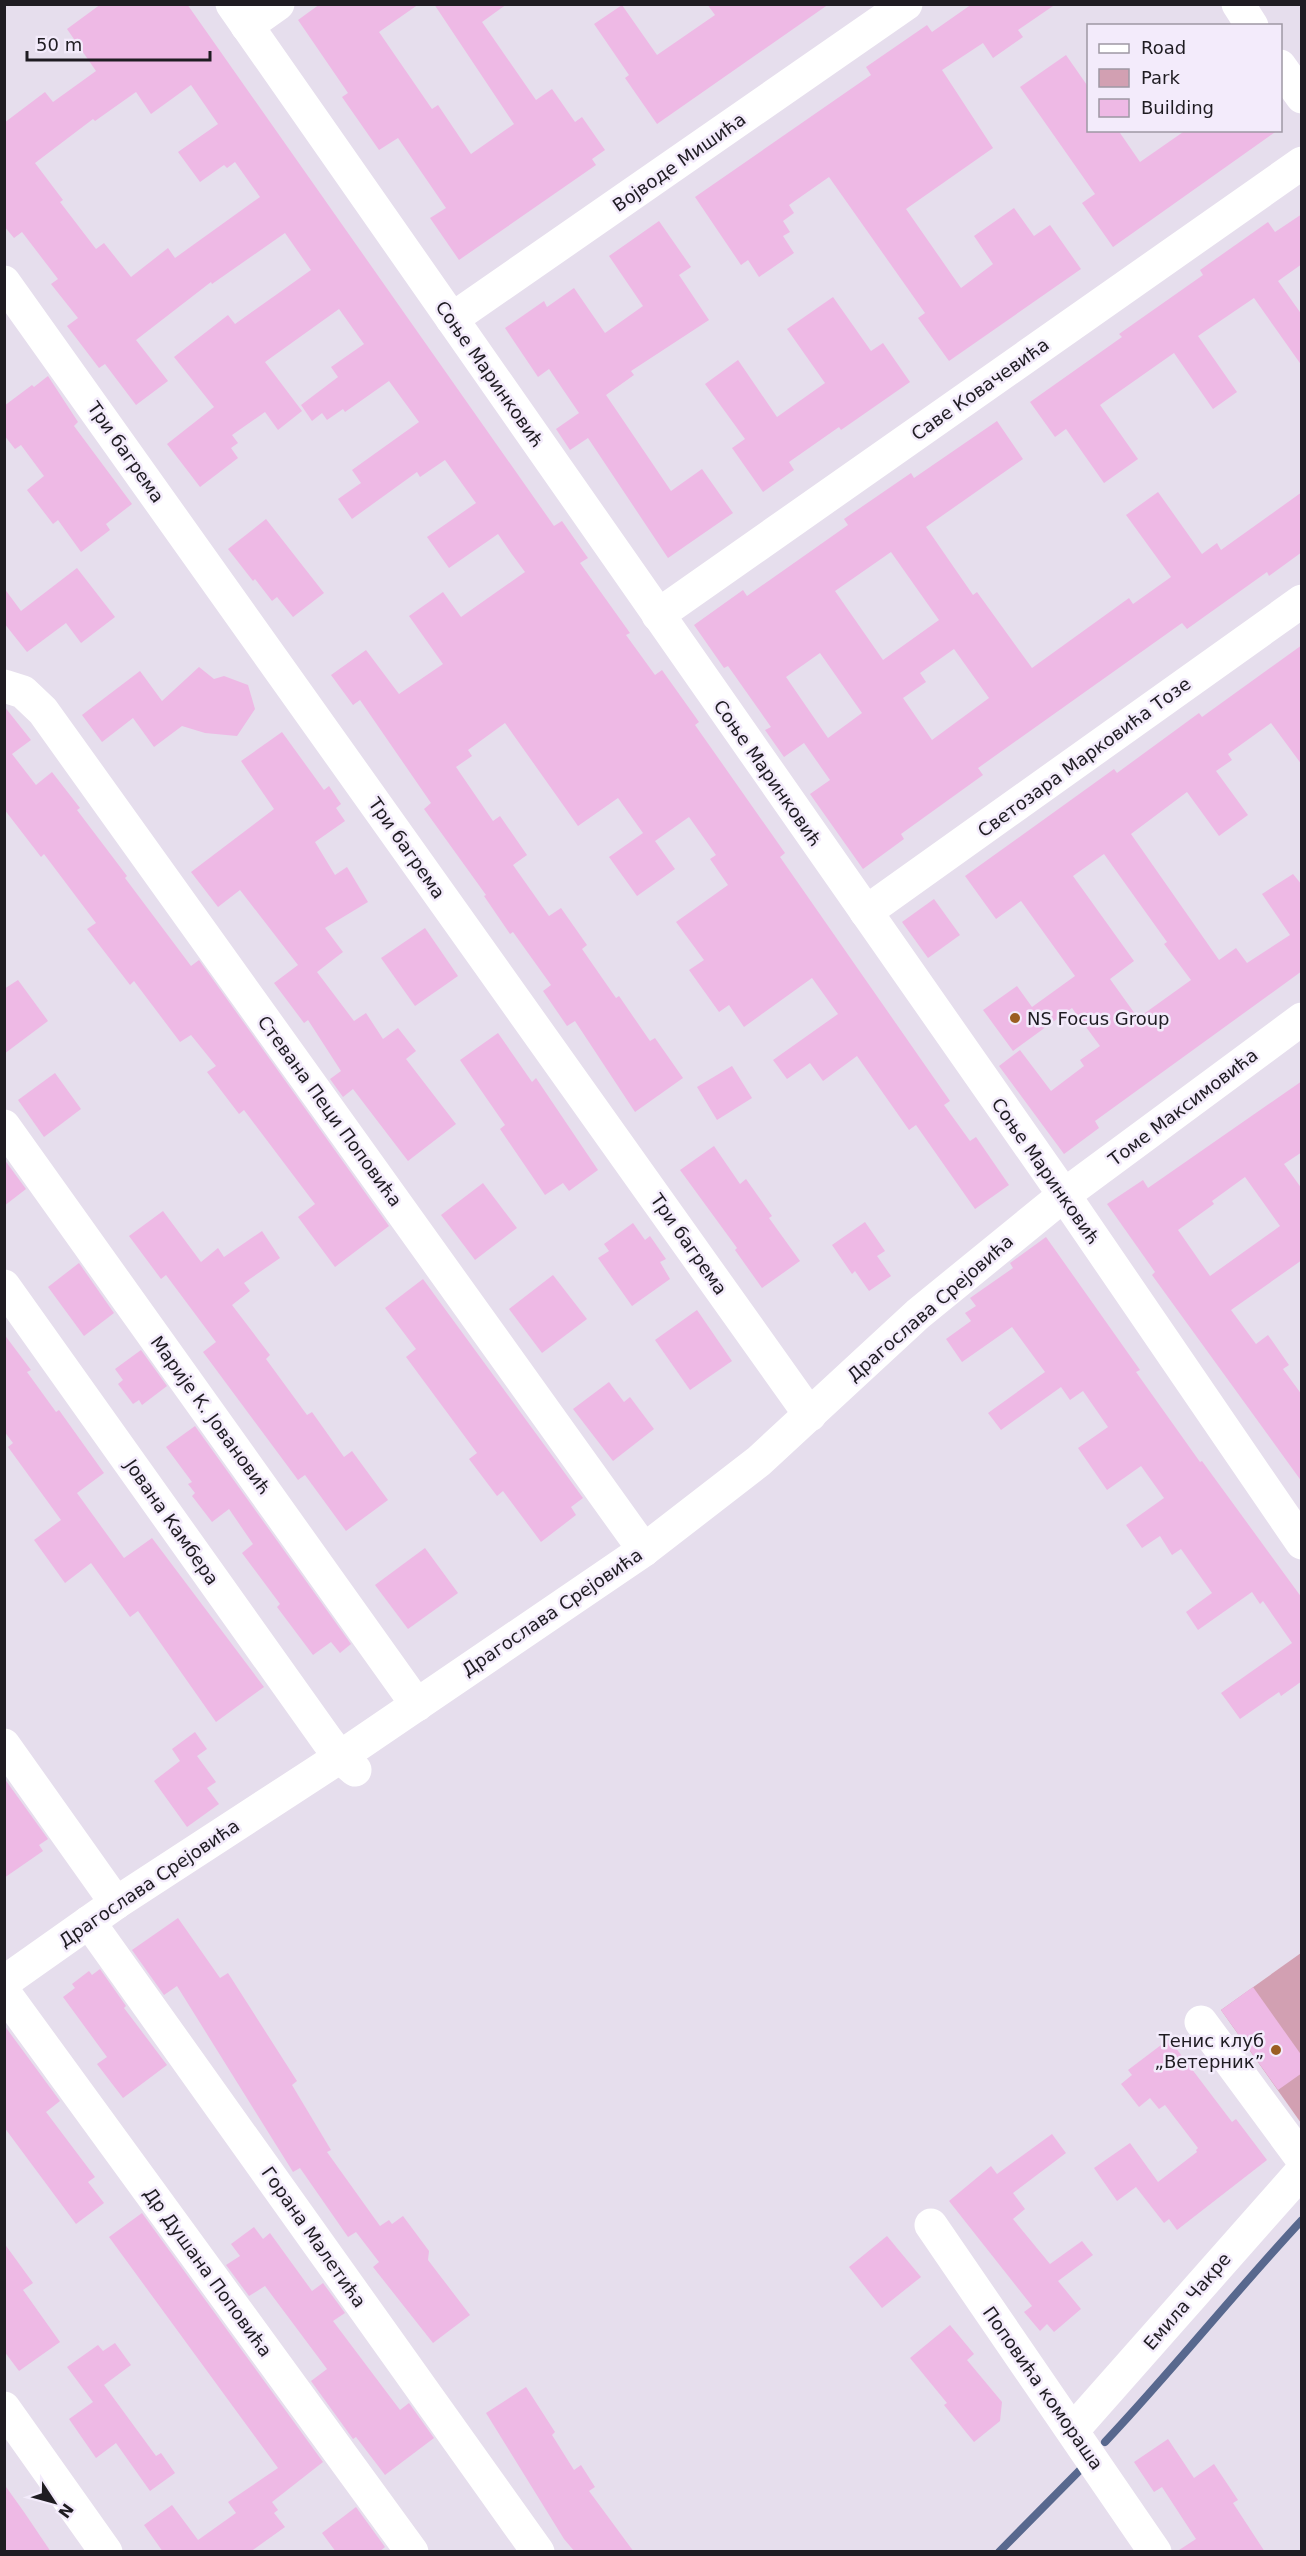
<svg xmlns="http://www.w3.org/2000/svg" width="1306" height="2556" font-family="'DejaVu Sans',sans-serif">
<style>
.green{fill:#d2a0b2}
.lines{fill:none;stroke-linecap:round;stroke-linejoin:round}
.stream{stroke:#58688e;stroke-width:8}
.building{fill:#eeb9e5;fill-rule:evenodd}
.minor{stroke:#fff;stroke-width:33}
.poi-dot{fill:#9b5e22;stroke:#f3ebfb;stroke-width:2}
.labels{text-anchor:middle;dominant-baseline:central;stroke-width:5;stroke-linejoin:round;paint-order:stroke}
.street-label{font-size:18px;fill:#1f1c22;stroke:#f3ebfb}
.poi-label{font-size:18px;fill:#1f1c22;stroke:#f3ebfb;text-anchor:start}
</style>
<rect width="100%" height="100%" fill="#e6deed"/>
<!-- green -->
<polygon class="green" points="1301,1953 1301,2123 1221,2010"/>
<g class="lines">
<!-- stream -->
<g class="stream">
<path d="M1105,2442C1173,2370 1234,2293 1302,2220"/>
<polyline points="999,2552 1085,2465"/>
</g>
</g>
<!-- building -->
<g class="building">
<path d="M101,4H187L554,526L562,521L588,558L580,563L630,633L626,635L655,675L662,670L699,722L695,725L785,853L780,857L950,1101L944,1105L970,1141L976,1137L1009,1185L975,1209L916,1125L909,1130L857,1056L823,1081L810,1063L787,1079L773,1060L838,1014L812,978L744,1027L729,1005L719,1012L689,970L704,960L676,922L728,885L710,859L716,855L689,817L655,841L675,869L637,896L609,857L643,833L618,798L578,826L505,723L468,750L472,756L456,767L493,821L500,816L527,855L513,865L549,916L561,908L587,945L582,949L616,998L619,996L650,1041L655,1038L683,1078L635,1112L575,1021L567,1026L543,991L551,985L513,932L510,934L484,896L486,895L424,809L431,803L360,700L353,705L331,675L366,650L399,694L443,664L409,616L443,592L461,617L525,572L511,553L498,534L449,568L427,537L476,503L445,460L420,477L417,472L352,519L338,499L361,483L352,470L419,422L389,381L345,412L343,409L327,420L322,413L312,421L301,405L338,377L331,367L364,344L339,309L265,362L302,411L278,430L265,412L232,435L238,443L231,448L238,458L200,487L167,444L214,407L174,357L228,315L235,324L311,270L285,233L212,284L211,282L136,340L168,381L136,405L105,364L99,368L67,326L78,318L51,284L58,279L22,232L14,238L4,226V123L45,92L53,102L96,71L67,29ZM191,85L218,124L178,152L200,182L224,165L227,168L235,162L260,197L175,258L168,248L131,277L104,243L96,249L60,202L63,200L35,163L93,119L95,121L136,92L151,114Z"/>
<polygon points="320,4 419,4 379,32 432,109 438,105 471,154 514,124 434,4 507,4 482,22 536,100 552,89 575,122 582,117 605,150 592,159 596,165 459,260 430,218 446,208 398,138 379,150 342,97 348,93 298,20"/>
<polygon points="707,4 829,4 657,124 625,78 629,75 594,24 622,5 657,55 715,15"/>
<polygon points="972,4 1056,4 1018,30 1023,37 993,58 983,43 942,70 993,148 906,209 961,288 993,264 974,236 1014,208 1034,236 1050,225 1081,269 949,361 918,318 925,313 829,177 789,205 794,213 783,221 790,232 783,236 794,253 759,277 748,260 741,265 695,197 871,75 866,67 927,25 932,32"/>
<polygon points="1066,55 1089,88 1089,130 1118,130 1140,162 1186,130 1278,130 1113,247 1082,203 1095,194 1020,87"/>
<polygon points="1302,214 1302,264 1278,281 1302,315 1302,366 1254,298 1198,336 1237,392 1213,409 1174,353 1100,405 1138,459 1104,483 1066,429 1055,437 1030,402 1122,337 1119,334 1203,275 1200,270 1268,222 1275,232"/>
<polygon points="659,221 691,267 679,275 709,320 631,371 634,375 606,395 671,491 702,469 733,513 668,558 588,438 570,450 556,429 579,413 549,369 538,377 505,328 544,301 547,307 574,288 605,333 643,306 609,256"/>
<polygon points="833,297 871,351 883,343 910,382 841,430 839,427 789,462 794,470 763,492 732,448 745,439 705,384 738,360 777,417 825,383 787,329"/>
<polygon points="48,376 78,422 74,426 132,504 106,524 110,530 81,552 58,520 53,524 27,490 44,476 21,445 15,449 4,435 4,406 32,385 34,387"/>
<path d="M997,421L1023,459L926,527L973,595L977,592L1032,668L1129,598L1133,604L1171,577L1126,515L1158,492L1202,554L1217,543L1221,550L1302,492V552L1269,576L1267,572L1187,629L1182,623L978,768L983,775L901,834L904,839L863,869L810,794L830,780L804,743L784,757L765,730L771,727L728,666L724,668L694,625L743,590L747,596L848,525L844,519L911,473L914,478ZM891,552L939,620L883,660L835,591ZM954,649L989,698L932,740L903,698L926,682L920,673ZM820,653L862,713L828,738L786,677Z"/>
<polygon points="266,519 324,593 293,617 277,597 272,601 255,579 253,581 228,549"/>
<polygon points="77,568 115,617 81,643 66,623 27,652 4,623 4,588 21,611"/>
<path d="M1302,645V765L1271,723L1228,754L1232,760L1216,771L1248,815L1219,836L1187,792L1131,834L1219,960L1236,948L1247,963L1290,935L1262,894L1293,874L1302,885V971L1095,1121L1099,1128L1064,1154L999,1066L1020,1050L1051,1091L1084,1066L1080,1060L1100,1046L1072,1008L1013,1051L983,1010L1017,986L1032,1007L1075,976L1021,901L996,919L965,876L1114,769L1117,773L1199,713L1202,717ZM1104,854L1167,942L1164,944L1191,980L1138,1018L1110,979L1134,961L1073,876Z"/>
<polygon points="199,667 214,679 224,676 248,685 255,709 237,736 205,733 182,726 154,747 133,718 102,742 82,715 140,671 162,701"/>
<polygon points="4,706 31,740 12,754 36,785 52,772 80,808 77,810 127,876 125,878 191,966 199,960 389,1226 335,1267 298,1217 315,1204 244,1110 239,1114 207,1072 216,1066 191,1035 180,1042 134,981 130,985 87,929 96,923 44,854 41,857 4,809"/>
<polygon points="282,732 324,790 329,786 341,804 336,808 345,821 315,842 335,875 347,867 368,902 325,928 343,952 317,972 354,1021 366,1013 383,1039 398,1028 416,1051 406,1059 456,1124 408,1161 353,1089 343,1097 330,1079 341,1071 308,1020 304,1023 274,983 298,965 240,890 218,907 191,872 274,809 241,761"/>
<polygon points="934,899 960,935 928,958 902,922"/>
<polygon points="425,928 458,976 415,1006 381,958"/>
<polygon points="18,980 48,1021 4,1054 4,989"/>
<polygon points="498,1033 532,1082 536,1078 598,1170 569,1191 563,1183 545,1195 500,1129 505,1125 460,1060"/>
<polygon points="732,1066 752,1098 717,1120 697,1087"/>
<polygon points="55,1073 81,1109 44,1137 18,1100"/>
<path d="M1302,1081V1152L1284,1164L1302,1189V1260L1231,1310L1256,1344L1268,1335L1289,1365L1283,1369L1302,1395V1482L1152,1275L1155,1272L1107,1204L1143,1180L1148,1188ZM1245,1177L1280,1226L1210,1276L1178,1230L1214,1204L1212,1201Z"/>
<polygon points="714,1146 740,1184 746,1179 772,1216 769,1218 800,1261 762,1288 735,1250 737,1248 680,1170"/>
<polygon points="4,1159 26,1189 4,1206"/>
<polygon points="483,1183 517,1228 475,1260 441,1215"/>
<polygon points="163,1211 201,1262 218,1248 224,1257 262,1231 280,1258 244,1283 250,1291 232,1305 270,1355 266,1359 307,1415 312,1412 344,1457 352,1451 388,1500 346,1531 305,1475 298,1480 203,1352 216,1342 166,1275 161,1279 129,1236"/>
<polygon points="865,1222 885,1251 877,1256 891,1276 869,1291 855,1271 852,1274 832,1245"/>
<polygon points="633,1223 645,1240 650,1236 666,1259 660,1262 670,1279 632,1306 598,1258 609,1251 604,1244"/>
<polygon points="1046,1237 1140,1370 1136,1372 1200,1462 1202,1461 1302,1598 1302,1681 1281,1696 1279,1692 1240,1719 1221,1693 1292,1643 1263,1601 1260,1604 1252,1592 1198,1630 1186,1612 1212,1593 1181,1549 1172,1555 1160,1536 1142,1548 1126,1525 1164,1498 1141,1466 1107,1490 1078,1448 1108,1427 1083,1391 1070,1400 1061,1387 1001,1430 988,1413 1045,1372 1012,1327 962,1362 946,1339 971,1321 965,1313 976,1306 970,1298 1013,1268 1010,1263"/>
<polygon points="79,1263 114,1313 84,1336 48,1287"/>
<polygon points="553,1275 587,1319 542,1353 509,1309"/>
<polygon points="423,1279 583,1498 571,1507 576,1515 541,1542 503,1491 497,1496 469,1459 477,1453 406,1357 416,1349 385,1308"/>
<polygon points="697,1310 732,1361 690,1390 655,1340"/>
<polygon points="4,1334 31,1370 27,1372 56,1412 59,1410 104,1473 77,1493 124,1558 152,1538 264,1687 216,1722 138,1611 130,1617 91,1563 65,1583 34,1540 61,1520 8,1447 13,1443 4,1431"/>
<polygon points="141,1350 167,1386 142,1405 139,1400 133,1404 118,1384 123,1380 115,1369"/>
<polygon points="609,1382 624,1402 630,1397 654,1429 613,1461 573,1409"/>
<polygon points="195,1426 351,1644 340,1653 331,1642 313,1655 277,1607 280,1604 242,1553 253,1544 229,1509 212,1522 192,1496 195,1493 188,1484 192,1482 166,1447"/>
<polygon points="425,1548 458,1593 408,1629 375,1585"/>
<polygon points="195,1732 207,1749 197,1756 216,1782 207,1788 219,1804 187,1827 154,1781 180,1761 172,1749"/>
<polygon points="4,1778 48,1839 39,1845 43,1851 4,1878"/>
<polygon points="178,1918 220,1978 228,1973 297,2081 292,2085 331,2150 327,2152 380,2226 389,2220 392,2224 403,2216 429,2251 428,2260 470,2315 433,2343 373,2267 379,2262 356,2232 348,2237 300,2168 293,2172 177,1986 164,1995 132,1950"/>
<polygon points="100,1969 126,2006 124,2008 167,2065 123,2098 97,2064 107,2057 63,1997 75,1988 72,1984 89,1971 92,1975"/>
<polygon points="1253,1987 1302,2056 1302,2073 1278,2090 1221,2010"/>
<polygon points="4,2025 60,2101 46,2112 95,2177 88,2182 104,2203 76,2224 4,2127"/>
<polygon points="1169,2039 1232,2122 1236,2119 1267,2160 1177,2230 1169,2219 1164,2223 1136,2187 1117,2201 1094,2168 1130,2143 1158,2182 1197,2152 1196,2150 1198,2148 1165,2105 1159,2109 1150,2098 1139,2107 1121,2084 1132,2075 1128,2070"/>
<polygon points="1052,2134 1066,2153 1013,2193 1025,2209 1013,2219 1050,2264 1082,2241 1093,2255 1058,2281 1081,2309 1054,2332 1047,2324 1040,2331 1024,2312 1032,2306 949,2201 991,2166 997,2174"/>
<polygon points="142,2213 323,2462 272,2502 278,2510 274,2513 285,2527 250,2552 163,2552 144,2525 172,2505 198,2540 236,2513 228,2502 278,2468 109,2237"/>
<polygon points="254,2227 263,2239 270,2233 312,2291 323,2283 345,2313 333,2321 400,2410 409,2403 434,2438 385,2475 356,2437 353,2439 311,2381 327,2369 265,2286 249,2296 226,2265 240,2256 231,2244"/>
<polygon points="887,2236 921,2277 882,2308 849,2267"/>
<polygon points="4,2243 33,2283 23,2290 60,2342 19,2371 4,2351"/>
<polygon points="950,2325 974,2354 967,2360 1002,2402 1000,2421 974,2442 944,2405 947,2403 910,2358"/>
<polygon points="115,2343 131,2365 104,2385 156,2456 161,2453 175,2473 150,2491 116,2443 96,2458 69,2419 93,2402 67,2367 98,2345 103,2351"/>
<polygon points="526,2387 555,2432 552,2435 574,2470 581,2465 595,2487 589,2491 634,2552 575,2552 564,2539 486,2413"/>
<polygon points="1168,2439 1194,2478 1214,2464 1238,2500 1233,2503 1265,2552 1176,2552 1196,2539 1162,2487 1154,2492 1134,2462"/>
<polygon points="4,2484 24,2512 51,2552 4,2552"/>
<polygon points="356,2507 385,2547 379,2552 336,2552 322,2533"/>
</g>
<g class="lines">
<!-- minor -->
<g class="minor">
<polyline points="232,4 1064,1195 1302,1543"/>
<polyline points="1238,4 1252,26"/>
<polyline points="247,26 278,4"/>
<polyline points="1280,66 1302,97"/>
<polyline points="4,282 810,1415"/>
<polyline points="452,319 906,4"/>
<polyline points="658,615 1302,163"/>
<polyline points="4,686 23,692 43,711 644,1550"/>
<polyline points="866,912 1302,601"/>
<polyline points="4,1126 417,1705"/>
<polyline points="4,1286 327,1740 340,1757 355,1770"/>
<polyline points="4,1745 116,1903"/>
<polyline points="89,1922 538,2552"/>
<polyline points="4,1982 116,1903 340,1757 644,1550 759,1461 918,1314 1064,1195 1302,1019"/>
<polyline points="4,1992 412,2552"/>
<polyline points="1201,2022 1302,2159"/>
<polyline points="931,2225 1155,2552"/>
<polyline points="4,2408 106,2552"/>
<polyline points="1073,2430 1302,2171"/>
</g>
</g>
<!-- markers -->
<g class="poi-dot">
<circle cx="1015" cy="1018" r="6"/>
<circle cx="1276" cy="2050" r="6"/>
</g>
<g class="labels">
<!-- street labels -->
<g class="street-label">
<text transform="translate(679 162) rotate(-35)">Војводе Мишића</text>
<text transform="translate(490 374) rotate(55)">Соње Маринковић</text>
<text transform="translate(980 389) rotate(-35)">Саве Ковачевића</text>
<text transform="translate(126 452) rotate(55)">Три багрема</text>
<text transform="translate(1084 757) rotate(-36)">Светозара Марковића Тозе</text>
<text transform="translate(768 773) rotate(55)">Соње Маринковић</text>
<text transform="translate(407 848) rotate(55)">Три багрема</text>
<text transform="translate(1183 1107) rotate(-37)">Томе Максимовића</text>
<text transform="translate(330 1111) rotate(54)">Стевана Пеци Поповића</text>
<text transform="translate(1046 1171) rotate(55)">Соње Маринковић</text>
<text transform="translate(689 1244) rotate(55)">Три багрема</text>
<text transform="translate(930 1308) rotate(-41)">Драгослава Срејовића</text>
<text transform="translate(211 1415) rotate(54)">Марије К. Јовановић</text>
<text transform="translate(172 1522) rotate(55)">Јована Камбера</text>
<text transform="translate(552 1612) rotate(-34)">Драгослава Срејовића</text>
<text transform="translate(149 1883) rotate(-34)">Драгослава Срејовића</text>
<text transform="translate(314 2237) rotate(55)">Горана Малетића</text>
<text transform="translate(208 2272) rotate(54)">Др Душана Поповића</text>
<text transform="translate(1187 2301) rotate(-49)">Емила Чакре</text>
<text transform="translate(1043 2388) rotate(55)">Поповића комораша</text>
</g>
<!-- poi labels -->
<g class="poi-label">
<text x="1027" y="1018">NS Focus Group</text>
<text x="1264" y="2040" text-anchor="end">Тенис клуб<tspan x="1264" dy="21">„Ветерник”</tspan></text>
</g>
</g>
<!-- border -->
<rect width="1306" height="2556" fill="none" stroke="#1f1c22" stroke-width="12"/>
<!-- legend -->
<rect x="1087" y="24" width="195" height="108" fill="#f3ebfb" stroke="#9e98a4" stroke-width="1.5"/>
<rect x="1099" y="44" width="30" height="9" fill="#ffffff" stroke="#9e98a4" stroke-width="1.5"/>
<text x="1141" y="54" font-size="18" fill="#1f1c22">Road</text>
<rect x="1099" y="69" width="30" height="18" fill="#d2a0b2" stroke="#9e98a4" stroke-width="1.5"/>
<text x="1141" y="84" font-size="18" fill="#1f1c22">Park</text>
<rect x="1099" y="99" width="30" height="18" fill="#eeb9e5" stroke="#9e98a4" stroke-width="1.5"/>
<text x="1141" y="114" font-size="18" fill="#1f1c22">Building</text>
<!-- north arrow -->
<g transform="translate(54 2502) rotate(126)" stroke="#f3ebfb" stroke-width="4.5" paint-order="stroke">
<path d="M0-4.5L10 22L0 15L-10 22Z" fill="#1f1c22"/>
<text y="-9" font-size="16" font-weight="bold" text-anchor="middle" fill="#1f1c22">N</text>
</g>
<!-- scale -->
<path d="M27 51v9h183v-9" fill="none" stroke="#1f1c22" stroke-width="3"/>
<text x="36" y="51" font-size="18" fill="#1f1c22" stroke="#f3ebfb" stroke-width="4.5" paint-order="stroke">50 m</text>
</svg>
